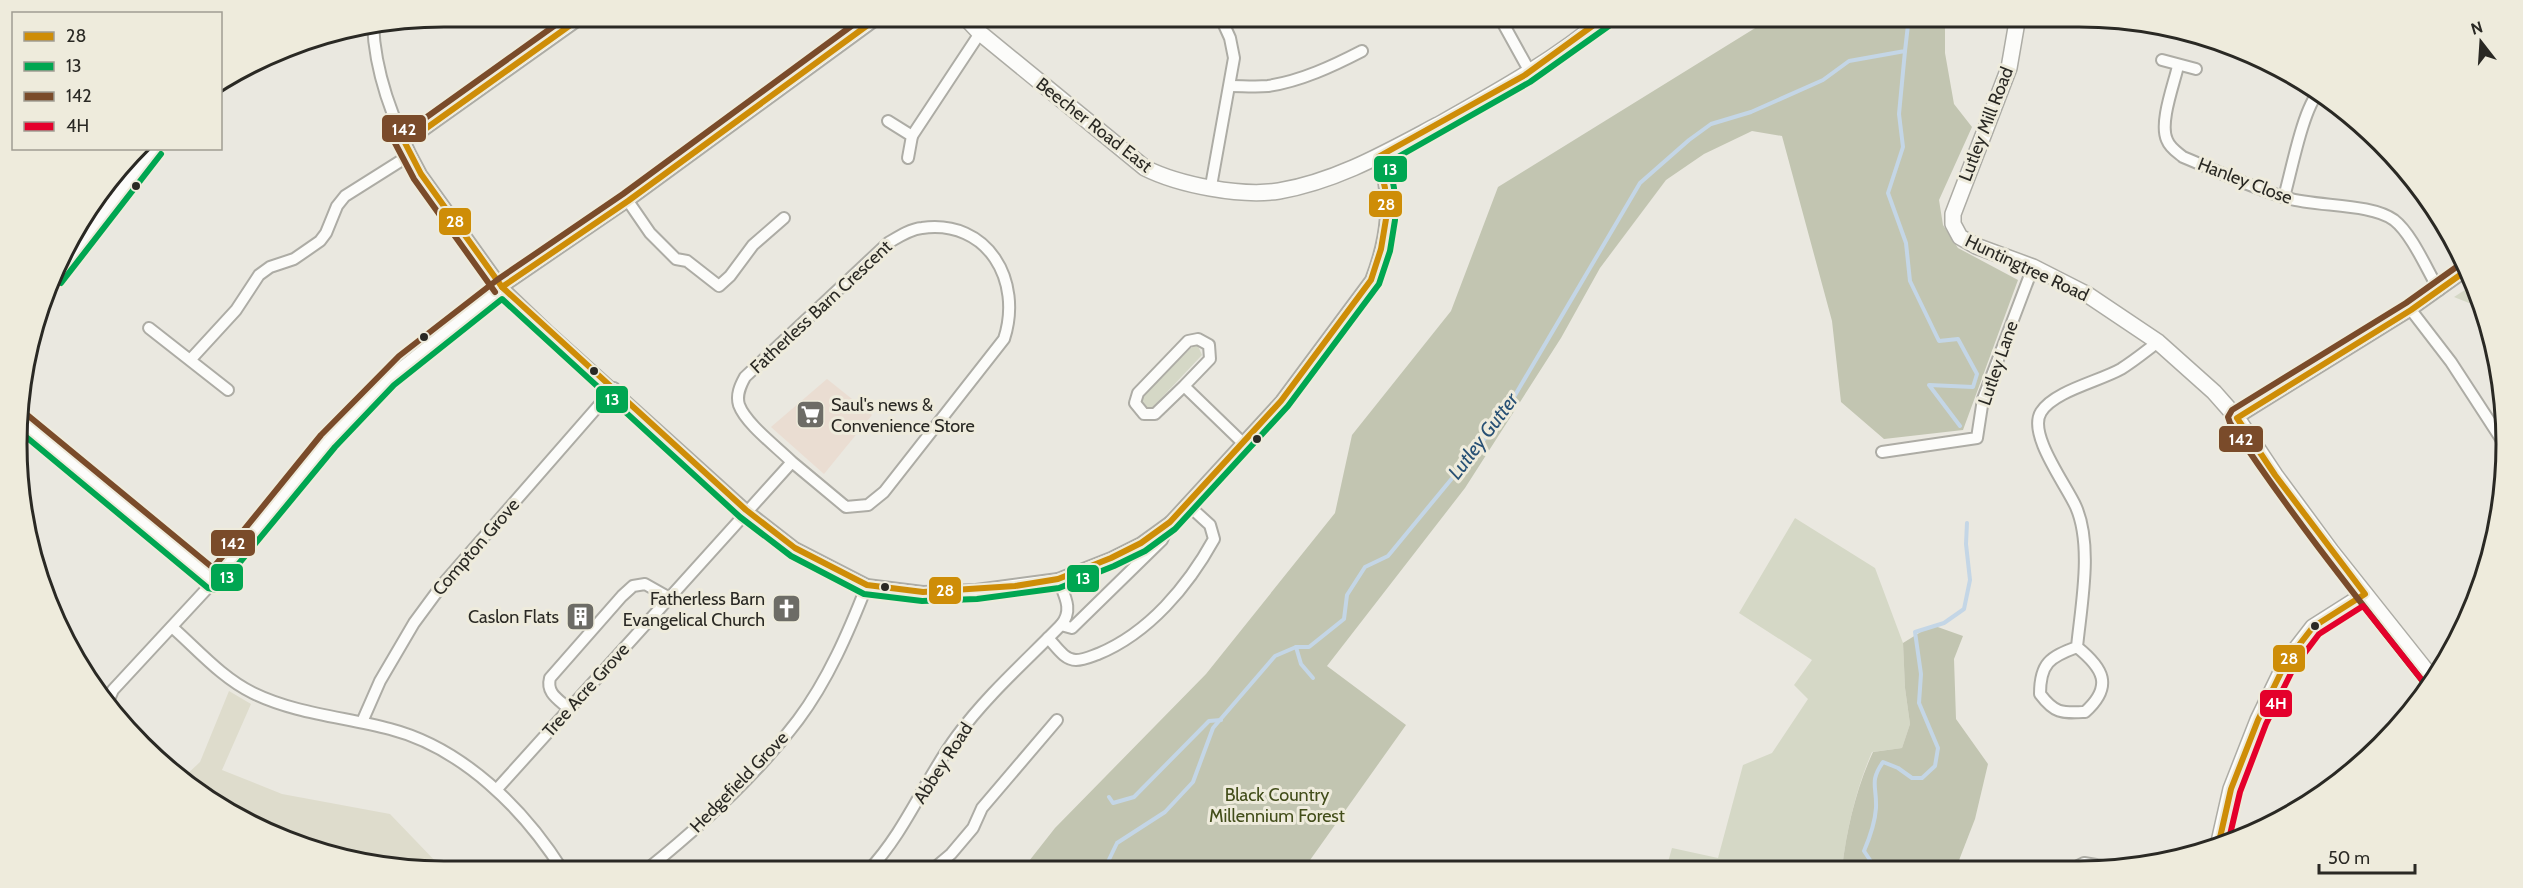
<svg xmlns="http://www.w3.org/2000/svg" width="2523" height="888" font-family="Cabin,sans-serif">
<style>
.commercial{fill:#eaddd2}
.built{fill:#dedccc}
.green{fill:#d5d8c6}
.forest{fill:#c2c5b1}
.lines{fill:none;stroke-linecap:round;stroke-linejoin:round}
.stream{stroke:#c4d6e6;stroke-width:4}
.street-casing{stroke:#adaca5;stroke-width:14}
.secondary-casing{stroke:#adaca5;stroke-width:18}
.street{stroke:#fcfcfa;stroke-width:10}
.secondary{stroke:#fcfcfa;stroke-width:15}
.bus-1-casing{stroke:#eeebdc;stroke-width:10}
.bus-2-casing{stroke:#eeebdc;stroke-width:10}
.bus-3-casing{stroke:#eeebdc;stroke-width:10}
.bus-4-casing{stroke:#eeebdc;stroke-width:10}
.bus-1{stroke:#ce8d07;stroke-width:6}
.bus-2{stroke:#00a651;stroke-width:6}
.bus-3{stroke:#7a4b2a;stroke-width:6}
.bus-4{stroke:#e4002b;stroke-width:6}
.bus-dot{fill:#2a2924;stroke:#eeebdc;stroke-width:2}
.labels{text-anchor:middle;dominant-baseline:central;stroke-width:6;stroke-linejoin:round;paint-order:stroke}
.street-label{font-size:18px;fill:#2a2924;stroke:#eeebdc}
.poi-label{font-size:18px;fill:#2a2924;stroke:#eeebdc;text-anchor:end}
.park-label{font-size:18px;fill:#424d19;stroke:#eeebdc}
.water-label{font-size:20px;font-style:italic;fill:#275074;stroke:#eeebdc}
.rim{fill:none;stroke:#2a2924;stroke-width:3}
.line-badge{stroke:#eeebdc;stroke-width:2}
.badge-label{font-size:16px;text-anchor:middle;font-weight:bold;fill:#fff}
</style>
<rect width="100%" height="100%" fill="#eae8e0"/>
<!-- commercial -->
<polygon class="commercial" points="827,379 872,415 824,474 771,427"/>
<!-- built -->
<polygon class="built" points="229,691 251,704 222,770 282,794 390,814 439,865 433,870 334,857 206,799 182,779 200,762"/>
<!-- green -->
<g class="green">
<polygon points="2474,284 2484,306 2484,309 2454,297"/>
<polygon points="1193,346 1198,346 1202,355 1153,407 1145,408 1140,402 1143,396"/>
<path d="M1795,518L1875,568L1903,643L1905,688L1910,724L1902,748L1872,752C1856,789 1847,828 1842,868L1666,869L1672,848L1718,858L1743,765L1772,753L1808,699L1794,685L1812,660L1739,613Z"/>
</g>
<!-- forest -->
<g class="forest">
<polygon points="1773,17 1945,17 1945,53 1954,104 1972,127 1939,200 1943,225 1958,248 2018,280 1963,430 1884,439 1841,402 1832,321 1782,136 1752,131 1704,154 1666,180 1600,268 1561,338 1465,488 1327,666 1406,725 1303,870 1022,870 1055,828 1206,674 1335,513 1352,435 1451,311 1498,187"/>
<path d="M1932,625L1963,636L1954,659L1956,719L1988,764L1975,819L1956,868H1842C1847,828 1856,789 1873,752L1902,748L1910,724L1905,688L1903,643Z"/>
</g>
<g class="lines">
<!-- stream -->
<g class="stream">
<polyline points="1905,51 1899,114 1903,147 1888,193 1906,243 1910,281 1939,341 1958,339 1977,374 1973,387 1929,385 1960,426"/>
<polyline points="1296,647 1301,664 1313,678"/>
<polyline points="1109,797 1113,803 1134,797 1209,721 1221,720"/>
<path d="M1880,868L1872,863L1864,851C1870,837 1875,823 1876,808C1877,786 1869,782 1883,762L1898,768L1912,778H1922L1935,766L1938,748L1919,703L1921,674L1915,632L1944,623L1964,609L1970,580L1966,544L1967,523"/>
<polyline points="1104,870 1117,843 1165,812 1193,782 1213,728 1275,656 1296,647 1309,647 1344,619 1347,595 1365,567 1388,556 1501,419 1640,183 1689,140 1711,124 1751,112 1823,80 1849,61 1905,51 1909,16"/>
</g>
<defs>
<g id="street">
<polyline points="1499,16 1530,72"/>
<path d="M373,24C375,77 395,127 421,174L502,287L550,333L746,510L795,548L867,585L923,592L976,590L1058,579L1111,558L1141,543L1170,522"/>
<polyline points="2162,60 2196,69"/>
<path d="M2178,66C2174,84 2159,123 2167,140C2170,148 2177,152 2183,157C2217,171 2252,188 2287,198C2317,207 2371,203 2394,220C2412,234 2427,270 2439,290"/>
<path d="M1230,86C1242,86 1256,87 1268,86C1301,81 1333,66 1362,51"/>
<polyline points="888,121 912,136 908,158"/>
<polyline points="912,136 980,33"/>
<polyline points="403,139 421,132 584,16"/>
<polyline points="1211,186 1234,58 1230,38 1220,16"/>
<path d="M2284,197C2291,173 2303,108 2319,92"/>
<polyline points="628,201 650,233 676,259 687,261 719,286 730,276 753,245 784,218"/>
<polyline points="2411,310 2451,362 2505,445"/>
<polyline points="149,328 228,390"/>
<polyline points="191,359 236,310 259,275 270,267 294,259 320,241 326,233 337,206 345,196 410,155"/>
<polyline points="1184,386 1210,359 1209,345 1198,339 1188,341 1138,393 1135,403 1144,414 1155,414 1184,386 1244,444"/>
<polyline points="2237,418 2411,310 2467,270"/>
<polyline points="19,420 214,581"/>
<polyline points="1882,452 1977,438 1983,399 2033,267"/>
<path d="M1058,579C1064,595 1074,610 1061,625"/>
<path d="M172,627C198,650 222,678 253,693C296,714 345,717 390,729C463,748 524,809 563,871"/>
<path d="M1048,638C1056,646 1064,660 1076,660C1084,660 1092,656 1098,654C1149,633 1188,586 1214,539L1210,525L1187,504"/>
<path d="M2077,647C2050,657 2040,663 2040,694C2055,714 2062,713 2085,712C2114,686 2103,668 2077,647C2081,606 2093,546 2076,507C2067,486 2027,434 2041,412C2054,391 2100,381 2121,369C2134,361 2146,351 2158,342"/>
<polyline points="107,704 113,690 214,581 328,441 388,378 502,287 628,201 881,16"/>
<path d="M569,709C558,699 546,693 550,678L622,596L633,586L645,584L668,597"/>
<polyline points="362,722 380,681 414,623 442,585 614,388"/>
<path d="M497,789L792,462C777,447 746,424 739,405C736,395 740,386 745,377L888,243C898,237 910,229 922,228C988,219 1023,281 1004,339L884,492L868,505L846,507L792,462"/>
<polyline points="2074,868 2084,863 2114,868"/>
<polyline points="932,870 951,854 973,828 982,808 1057,720"/>
<path d="M645,871C701,826 755,777 798,720C828,680 849,631 867,585"/>
<path d="M868,871C906,831 925,779 957,736C987,695 1026,661 1061,625L1072,628L1162,540L1170,522L1281,401L1371,280C1387,238 1392,200 1378,157"/>
</g>
<g id="secondary">
<path d="M964,16L980,33L1145,168C1179,185 1241,197 1279,191C1337,181 1387,152 1438,125C1497,92 1555,60 1607,16"/>
<polyline points="2018,16 2009,68 1953,214 1953,224 1960,237 1976,246 2033,267 2088,295 2158,342 2214,392 2237,418 2275,475 2331,551 2432,678"/>
<polyline points="54,277 154,148"/>
<polyline points="2219,842 2231,789 2258,720 2286,662 2313,627 2365,594"/>
</g>
</defs>
<!-- street casing -->
<use href="#street" class="street-casing"/>
<!-- secondary casing -->
<use href="#secondary" class="secondary-casing"/>
<!-- street -->
<use href="#street" class="street"/>
<!-- secondary -->
<use href="#secondary" class="secondary"/>
<defs>
<g id="bus-1">
<polyline points="583,16 421,132 403,139 421,174 502,287 746,510 795,548 867,585 923,592 1015,586 1058,579 1111,558 1141,543 1170,522 1281,401 1371,280 1381,249 1386,219 1385,188 1378,157 1525,75 1606,16"/>
<polyline points="502,287 628,201 880,16"/>
<polyline points="2219,842 2231,789 2258,720 2286,662 2313,627 2365,594 2275,475 2237,418 2411,310 2467,270"/>
</g>
<g id="bus-2">
<polyline points="61,283 161,154"/>
<polyline points="19,431 208,588 217,590 335,447 394,385 502,299 740,517 791,556 864,594 922,601 977,599 1059,588 1114,566 1145,551 1175,529 1288,406 1379,284 1390,251 1395,220 1394,188 1389,162 1530,82 1613,23"/>
</g>
<g id="bus-3">
<polyline points="495,292 414,179 395,143 394,137 398,131 417,124 568,16"/>
<polyline points="25,413 213,568 321,435 399,356 497,280 623,194 865,16"/>
<path d="M2425,684C2357,598 2290,514 2230,423L2228,417L2232,410L2406,303L2462,263"/>
</g>
<polyline id="bus-4" points="2229,839 2240,792 2266,724 2294,667 2319,634 2363,606 2425,684"/>
</defs>
<!-- bus-1 casing -->
<use href="#bus-1" class="bus-1-casing"/>
<!-- bus-2 casing -->
<use href="#bus-2" class="bus-2-casing"/>
<!-- bus-3 casing -->
<use href="#bus-3" class="bus-3-casing"/>
<!-- bus-4 casing -->
<use href="#bus-4" class="bus-4-casing"/>
<!-- bus-1 -->
<use href="#bus-1" class="bus-1"/>
<!-- bus-2 -->
<use href="#bus-2" class="bus-2"/>
<!-- bus-3 -->
<use href="#bus-3" class="bus-3"/>
<!-- bus-4 -->
<use href="#bus-4" class="bus-4"/>
</g>
<!-- icons -->
<defs>
<symbol id="supermarket-square" viewBox="-11 -11 22 22"><rect x="-9" y="-9" width="18" height="18" rx="4" fill="#6d6c66" stroke="#eeebdc"/><path d="M-6-5.5h2.5l.6 2H6L4.5 2H-2.5L-4.4-4H-6ZM-1.5 3.2a1.3 1.3 0 1 0 .1 0ZM3 3.2a1.3 1.3 0 1 0 .1 0Z" fill="#fff"/></symbol>
<symbol id="church-square" viewBox="-11 -11 22 22"><rect x="-9" y="-9" width="18" height="18" rx="4" fill="#6d6c66" stroke="#eeebdc"/><path d="M-1.2-6h2.4v3.5h3.3v2.4h-3.3V6h-2.4V-.1h-3.3v-2.4h3.3Z" fill="#fff"/></symbol>
<symbol id="building-square" viewBox="-11 -11 22 22"><rect x="-9" y="-9" width="18" height="18" rx="4" fill="#6d6c66" stroke="#eeebdc"/><path d="M-4-6H4V6H1V3H-1V6H-4ZM-2.5-4.3h1.7v1.8h-1.7ZM.8-4.3h1.7v1.8H.8ZM-2.5-1h1.7V.8h-1.7ZM.8-1h1.7V.8H.8Z" fill="#fff"/></symbol>
</defs>
<g fill-rule="evenodd">
<use href="#supermarket-square" x="794" y="398" width="33" height="33"/>
<use href="#church-square" x="770" y="592" width="33" height="33"/>
<use href="#building-square" x="564" y="600" width="33" height="33"/>
</g>
<!-- markers -->
<g class="bus-dot">
<circle cx="136" cy="186" r="5"/>
<circle cx="424" cy="337" r="5"/>
<circle cx="594" cy="371" r="5"/>
<circle cx="1257" cy="439" r="5"/>
<circle cx="885" cy="587" r="5"/>
<circle cx="2315" cy="626" r="5"/>
</g>
<g class="labels">
<!-- street labels -->
<g class="street-label">
<text transform="translate(1986 124) rotate(-69)">Lutley Mill Road</text>
<text transform="translate(1094 125) rotate(38)">Beecher Road East</text>
<text transform="translate(2245 181) rotate(21)">Hanley Close</text>
<text transform="translate(2027 268) rotate(25)">Huntingtree Road</text>
<text transform="translate(821 307) rotate(-43)">Fatherless Barn Crescent</text>
<text transform="translate(1998 363) rotate(-71)">Lutley Lane</text>
<text transform="translate(476 547) rotate(-49)">Compton Grove</text>
<text transform="translate(586 690) rotate(-48)">Tree Acre Grove</text>
<text transform="translate(943 763) rotate(-57)">Abbey Road</text>
<text transform="translate(739 782) rotate(-46)">Hedgefield Grove</text>
</g>
<!-- poi labels -->
<g class="poi-label">
<text x="831" y="405" text-anchor="start">Saul's news &amp;<tspan x="831" dy="21">Convenience Store</tspan></text>
<text x="765" y="599">Fatherless Barn<tspan x="765" dy="21">Evangelical Church</tspan></text>
<text x="559" y="617">Caslon Flats</text>
</g>
<!-- park labels -->
<g class="park-label">
<text x="1277" y="795">Black Country<tspan x="1277" dy="21">Millennium Forest</tspan></text>
</g>
<!-- water labels -->
<g class="water-label">
<text transform="translate(1483 436) rotate(-53)">Lutley Gutter</text>
</g>
</g>
<!-- crop -->
<path d="M0 0H2523V888H0ZM444 27H2079A417 417 0 0 1 2496 444V444A417 417 0 0 1 2079 861H444A417 417 0 0 1 27 444V444A417 417 0 0 1 444 27Z" fill="#eeebdc" fill-rule="evenodd"/>
<path class="rim" d="M444 27H2079A417 417 0 0 1 2496 444V444A417 417 0 0 1 2079 861H444A417 417 0 0 1 27 444V444A417 417 0 0 1 444 27Z"/>
<g class="line-badge">
<rect x="381" y="114" width="46" height="29" rx="6" fill="#7a4b2a"/>
<rect x="1373" y="155" width="35" height="28" rx="6" fill="#00a651"/>
<rect x="1368" y="190" width="35" height="28" rx="6" fill="#ce8d07"/>
<rect x="438" y="207" width="34" height="29" rx="6" fill="#ce8d07"/>
<rect x="595" y="385" width="34" height="29" rx="6" fill="#00a651"/>
<rect x="2218" y="425" width="46" height="28" rx="6" fill="#7a4b2a"/>
<rect x="210" y="529" width="46" height="28" rx="6" fill="#7a4b2a"/>
<rect x="210" y="563" width="34" height="29" rx="6" fill="#00a651"/>
<rect x="1066" y="564" width="34" height="29" rx="6" fill="#00a651"/>
<rect x="928" y="576" width="34" height="29" rx="6" fill="#ce8d07"/>
<rect x="2272" y="644" width="34" height="29" rx="6" fill="#ce8d07"/>
<rect x="2259" y="689" width="34" height="29" rx="6" fill="#e4002b"/>
</g>
<g class="badge-label">
<text x="404" y="135">142</text>
<text x="1390" y="175">13</text>
<text x="1386" y="210">28</text>
<text x="455" y="227">28</text>
<text x="612" y="405">13</text>
<text x="2241" y="445">142</text>
<text x="233" y="549">142</text>
<text x="227" y="583">13</text>
<text x="1083" y="584">13</text>
<text x="945" y="596">28</text>
<text x="2289" y="664">28</text>
<text x="2276" y="709">4H</text>
</g>
<!-- legend -->
<rect x="12" y="12" width="210" height="138" fill="#eeebdc" stroke="#a09d92" stroke-width="1.5"/>
<rect x="24" y="32" width="30" height="9" fill="#ce8d07" stroke="#a09d92" stroke-width="1.5"/>
<text x="66" y="42" font-size="18" fill="#2a2924">28</text>
<rect x="24" y="62" width="30" height="9" fill="#00a651" stroke="#a09d92" stroke-width="1.5"/>
<text x="66" y="72" font-size="18" fill="#2a2924">13</text>
<rect x="24" y="92" width="30" height="9" fill="#7a4b2a" stroke="#a09d92" stroke-width="1.5"/>
<text x="66" y="102" font-size="18" fill="#2a2924">142</text>
<rect x="24" y="122" width="30" height="9" fill="#e4002b" stroke="#a09d92" stroke-width="1.5"/>
<text x="66" y="132" font-size="18" fill="#2a2924">4H</text>
<!-- north arrow -->
<g transform="translate(2481 42) rotate(343)" stroke="#eeebdc" stroke-width="4.5" paint-order="stroke">
<path d="M0-4.5L10 22L0 15L-10 22Z" fill="#2a2924"/>
<text y="-9" font-size="16" font-weight="bold" text-anchor="middle" fill="#2a2924">N</text>
</g>
<!-- scale -->
<path d="M2319 864v9h96v-9" fill="none" stroke="#2a2924" stroke-width="3"/>
<text x="2328" y="864" font-size="18" fill="#2a2924" stroke="#eeebdc" stroke-width="4.5" paint-order="stroke">50 m</text>
</svg>
